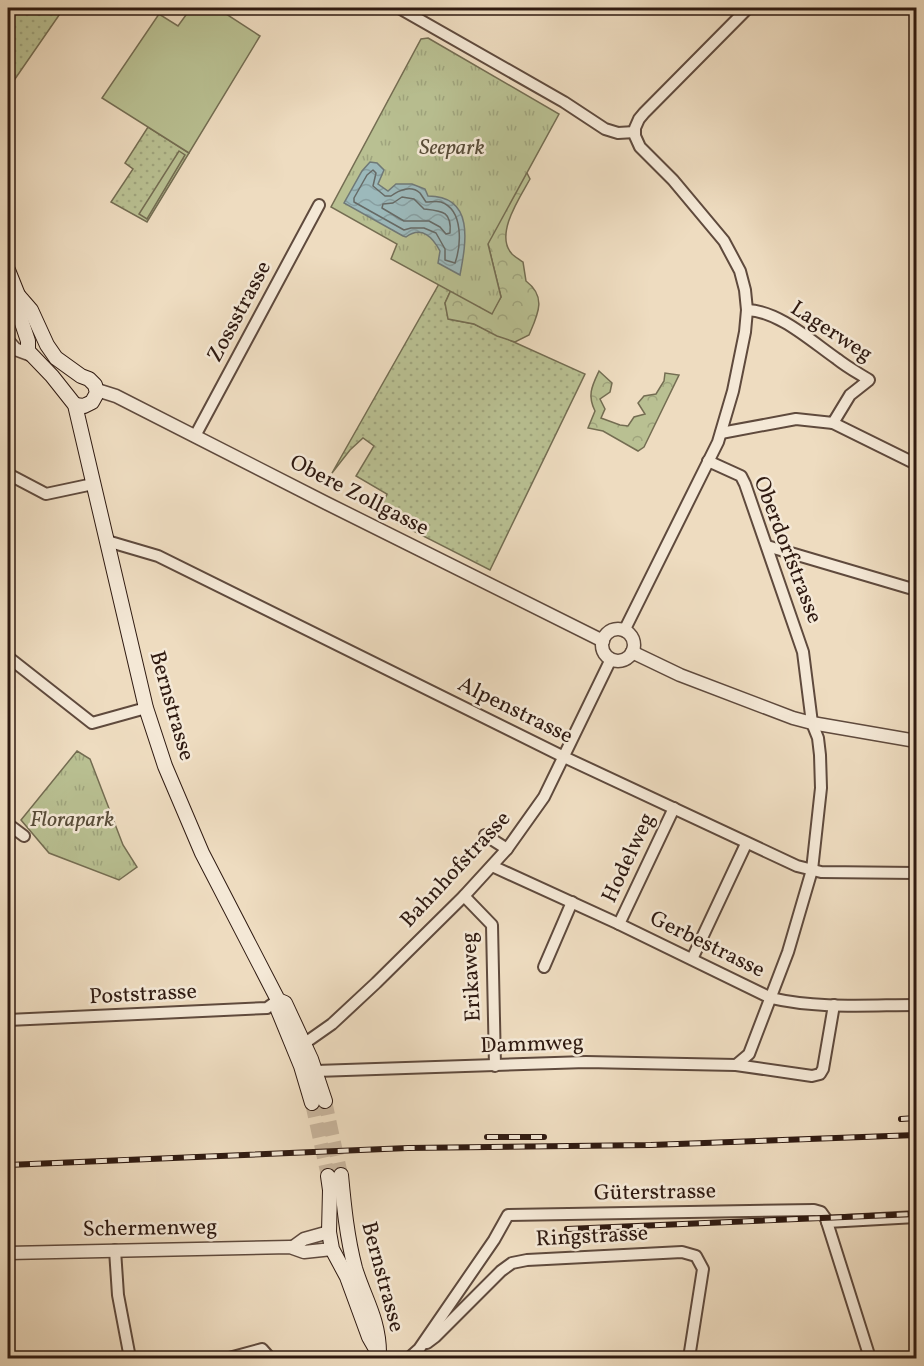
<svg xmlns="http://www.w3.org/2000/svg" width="924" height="1366" font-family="Vollkorn,serif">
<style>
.grass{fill:url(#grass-dots);stroke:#746d52;stroke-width:1.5}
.forest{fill:url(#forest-crowns);stroke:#746d52;stroke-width:1.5}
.park{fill:url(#park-tufts);stroke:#746d52;stroke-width:1.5}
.pitch{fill:#b9c092;stroke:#746d52;stroke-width:1.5}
.water{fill:url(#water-waves);stroke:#707977;stroke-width:1.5}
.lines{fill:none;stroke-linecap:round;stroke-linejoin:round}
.shore{stroke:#666a66;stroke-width:1.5}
.secondary-tunnel{stroke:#c8b59d;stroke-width:14;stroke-dasharray:14 7;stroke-linecap:butt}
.minor-casing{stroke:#5f4a3d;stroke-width:14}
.tertiary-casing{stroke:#5f4a3d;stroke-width:15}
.secondary-casing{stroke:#2f1a11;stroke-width:16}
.minor{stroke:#f4e8d6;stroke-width:10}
.tertiary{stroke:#f4e8d6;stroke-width:12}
.secondary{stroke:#f4e8d6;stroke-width:14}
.rail-casing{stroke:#2f1a11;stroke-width:6}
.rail{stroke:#f4e8d6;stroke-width:4;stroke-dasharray:11;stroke-linecap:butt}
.labels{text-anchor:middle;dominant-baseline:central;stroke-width:5;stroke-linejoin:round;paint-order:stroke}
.park-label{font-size:22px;font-style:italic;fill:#584c38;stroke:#f4e8d6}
.street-label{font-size:22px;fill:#2f1a11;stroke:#f4e8d6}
</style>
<defs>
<pattern id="grass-dots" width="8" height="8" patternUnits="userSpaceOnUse" patternTransform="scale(1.5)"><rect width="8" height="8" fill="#b9c092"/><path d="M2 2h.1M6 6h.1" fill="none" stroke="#9fa47d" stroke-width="1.8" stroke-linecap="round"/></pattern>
<pattern id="forest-crowns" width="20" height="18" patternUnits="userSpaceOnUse" patternTransform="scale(1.5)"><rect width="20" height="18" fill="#b9c092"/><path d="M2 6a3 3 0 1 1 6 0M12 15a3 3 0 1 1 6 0" fill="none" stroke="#9fa47d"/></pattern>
<pattern id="park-tufts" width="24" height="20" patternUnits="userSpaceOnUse" patternTransform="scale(1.5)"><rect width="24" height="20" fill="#b9c092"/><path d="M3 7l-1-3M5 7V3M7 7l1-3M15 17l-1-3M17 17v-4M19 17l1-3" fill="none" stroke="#9fa47d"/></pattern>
<pattern id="water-waves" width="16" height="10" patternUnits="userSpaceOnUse" patternTransform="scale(1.5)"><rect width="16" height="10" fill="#9cb9bb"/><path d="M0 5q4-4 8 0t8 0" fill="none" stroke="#879ea0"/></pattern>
</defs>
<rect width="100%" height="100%" fill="#eedcc0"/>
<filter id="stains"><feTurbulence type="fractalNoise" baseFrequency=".00333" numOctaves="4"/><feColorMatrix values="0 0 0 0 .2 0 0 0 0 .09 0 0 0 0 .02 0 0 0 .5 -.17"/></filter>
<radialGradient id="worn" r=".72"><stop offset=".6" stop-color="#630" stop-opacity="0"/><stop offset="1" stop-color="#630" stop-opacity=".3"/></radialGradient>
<!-- grass -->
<g class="grass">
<polygon points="8,8 64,8 8,89"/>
<polygon points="148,127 189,153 147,222 111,202 133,169 125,163"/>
<polygon points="439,284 451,290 445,303 449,319 474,324 585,374 490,570 378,513 387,494 356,476 374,446 363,438 350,450 332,473"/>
</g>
<!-- forest -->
<g class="forest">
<path d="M388,100L527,173L530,179C520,197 494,235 512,254C515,257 520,260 523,262L526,281C547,297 538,314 529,335L515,342L497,336L474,324L448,319L445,303L451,290L491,313L501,297L488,244Z"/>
<path d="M599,371L612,383L610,392L600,399L605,409L601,418L620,425L628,426L634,417L645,414L638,403L644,396L656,394L664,381L665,373L679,375L644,447L638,451L603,431L588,428L595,411C587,395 592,386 599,371Z"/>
</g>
<!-- park -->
<g class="park">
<polygon points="428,38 559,114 488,244 501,297 492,314 391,259 397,244 331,207 421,39"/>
<polygon points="77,751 90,759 123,845 137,867 119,880 49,853 21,820"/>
</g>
<!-- pitch -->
<g class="pitch">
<polygon points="191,8 217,8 260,36 189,153 102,98 159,14 178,26"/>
<polygon points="179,151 185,155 147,219 139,214"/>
</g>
<!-- water -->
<path class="water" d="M370,162L377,163L384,170L378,184L388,191L396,184H412L425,189L428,196C475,196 466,243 460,275L438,263L440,251C433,238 422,225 406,237L403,236L344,203L362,171Z"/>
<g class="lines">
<!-- shore -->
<g class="shore">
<path d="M373,170L376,173L373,186L385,196H391C399,190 411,185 420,193C422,196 424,199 426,202C431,202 437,201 441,202C464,210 461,246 455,263L445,260V249L436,233L424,228H411L404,230L354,202V198L367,175Z"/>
<path d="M402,197L414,199L424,209C442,211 452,211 450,233L446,234L440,227L429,221H404L382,208L383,204L393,203Z"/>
</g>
<!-- secondary-tunnel -->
<g class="secondary-tunnel">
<polyline points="325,1101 341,1175"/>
<polyline points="312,1103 328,1176"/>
</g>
<defs>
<g id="minor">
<polyline points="399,8 564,102 605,129 618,133 635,132"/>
<polyline points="833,423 916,464"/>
<path d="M721,433L796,419L833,423L850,395L869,380C858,373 847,367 837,359C811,341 779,311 747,310"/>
<polyline points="195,436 319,205"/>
<polyline points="708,461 741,476 745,484 803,652 812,723 818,738 820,755 821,788 812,870 788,952 749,1054 736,1065"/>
<polyline points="8,474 46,494 93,484"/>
<polyline points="107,541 158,556 564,757 797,866 821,872 916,873"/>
<polyline points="767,546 916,590"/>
<polyline points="624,631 718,442 733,391 745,332 747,310 745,290 740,271 724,241 673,180 640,147 635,136 635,128 639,119 644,113 748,8"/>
<polyline points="8,657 92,723 146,708"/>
<polyline points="8,824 24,836"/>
<polyline points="485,835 507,849"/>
<path d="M492,866L619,924L771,998C818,1009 869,1005 916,1005"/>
<polyline points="464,896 492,925 495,1066"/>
<polyline points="619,924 674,808"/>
<polyline points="692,959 746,844"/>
<polyline points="544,967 572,902"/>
<polyline points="8,1020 267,1008 278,1000"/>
<polyline points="305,1043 332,1024 376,983 464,896 507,849 544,797 611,659"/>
<polyline points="316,1071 586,1062 736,1065 812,1076 820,1074 823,1069 834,1005"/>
<polyline points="827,1222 916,1217"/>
<polyline points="115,1250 118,1295 130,1358"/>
<polyline points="427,1343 435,1337 501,1271 512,1263 527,1260 682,1252 696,1256 703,1269 689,1358"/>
<polyline points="229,1358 262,1349 270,1358"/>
<polyline points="409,1358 419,1349 494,1240 508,1215 814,1210 821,1212 826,1219 870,1358"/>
</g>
<g id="tertiary">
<polyline points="8,341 15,349 31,355"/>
<polyline points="97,390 116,396 326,503 603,641"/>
<circle cx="618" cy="645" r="16"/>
<polyline points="632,652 680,675 793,718 812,723 916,741"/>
<polyline points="293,1247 304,1239 329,1232"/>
<polyline points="8,1253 290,1247 304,1252 332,1249"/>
</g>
<g id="secondary">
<polyline points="8,270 18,295 19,314 28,341 28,351 52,376 75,405 146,708 165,766 202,853 278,1000 285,1003 311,1059 325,1101"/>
<polyline points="18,295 31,310 47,345 56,358 81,376 89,379 95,385 97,393 92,402 84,406 75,405"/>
<polyline points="278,1000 278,1010 301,1066 312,1103"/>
<path d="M341,1175C344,1207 347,1237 355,1268C364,1298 379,1319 379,1353"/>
<polyline points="328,1176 330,1190 329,1232 332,1249 347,1277 369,1337 381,1358"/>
</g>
</defs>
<!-- minor casing -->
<use href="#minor" class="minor-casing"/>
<!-- tertiary casing -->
<use href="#tertiary" class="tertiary-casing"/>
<!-- secondary casing -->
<use href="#secondary" class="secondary-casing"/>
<!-- minor -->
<use href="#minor" class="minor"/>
<!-- tertiary -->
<use href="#tertiary" class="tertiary"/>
<!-- secondary -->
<use href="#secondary" class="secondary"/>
<defs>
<g id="rail">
<polyline points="901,1119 916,1118"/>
<polyline points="487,1137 544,1137"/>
<polyline points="8,1165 408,1148 651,1145 916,1135"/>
<polyline points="567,1229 916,1214"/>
</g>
</defs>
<!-- rail casing -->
<use href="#rail" class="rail-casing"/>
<!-- rail -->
<use href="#rail" class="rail"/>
</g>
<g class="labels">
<!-- park labels -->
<g class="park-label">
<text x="452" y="148">Seepark</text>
<text x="72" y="820">Florapark</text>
</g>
<!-- street labels -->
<g class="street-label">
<text transform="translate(240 312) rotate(-62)">Zossstrasse</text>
<text transform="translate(831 332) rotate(33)">Lagerweg</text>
<text transform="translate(359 496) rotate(27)">Obere Zollgasse</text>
<text transform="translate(787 550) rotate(69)">Oberdorfstrasse</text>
<text transform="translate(171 706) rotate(74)">Bernstrasse</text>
<text transform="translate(515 711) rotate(26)">Alpenstrasse</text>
<text transform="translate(629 858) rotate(-65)">Hodelweg</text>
<text transform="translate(456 870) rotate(-47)">Bahnhofstrasse</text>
<text transform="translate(707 945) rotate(26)">Gerbestrasse</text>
<text transform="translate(472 977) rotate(-93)">Erikaweg</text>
<text transform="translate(143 995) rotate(-3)">Poststrasse</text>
<text transform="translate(532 1045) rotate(-2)">Dammweg</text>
<text transform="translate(655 1193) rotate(-1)">Güterstrasse</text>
<text transform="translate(150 1229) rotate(-1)">Schermenweg</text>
<text transform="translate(592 1237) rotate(-3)">Ringstrasse</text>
<text transform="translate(382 1277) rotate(75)">Bernstrasse</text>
</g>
</g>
<!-- margin -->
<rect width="924" height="1366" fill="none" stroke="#eedcc0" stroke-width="30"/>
<rect x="9" y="9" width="906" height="1348" fill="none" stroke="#2f1a11" stroke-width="3"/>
<rect x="15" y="15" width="894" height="1336" fill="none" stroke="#2f1a11" stroke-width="1.5"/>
<rect width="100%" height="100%" filter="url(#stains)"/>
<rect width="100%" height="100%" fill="url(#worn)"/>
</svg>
